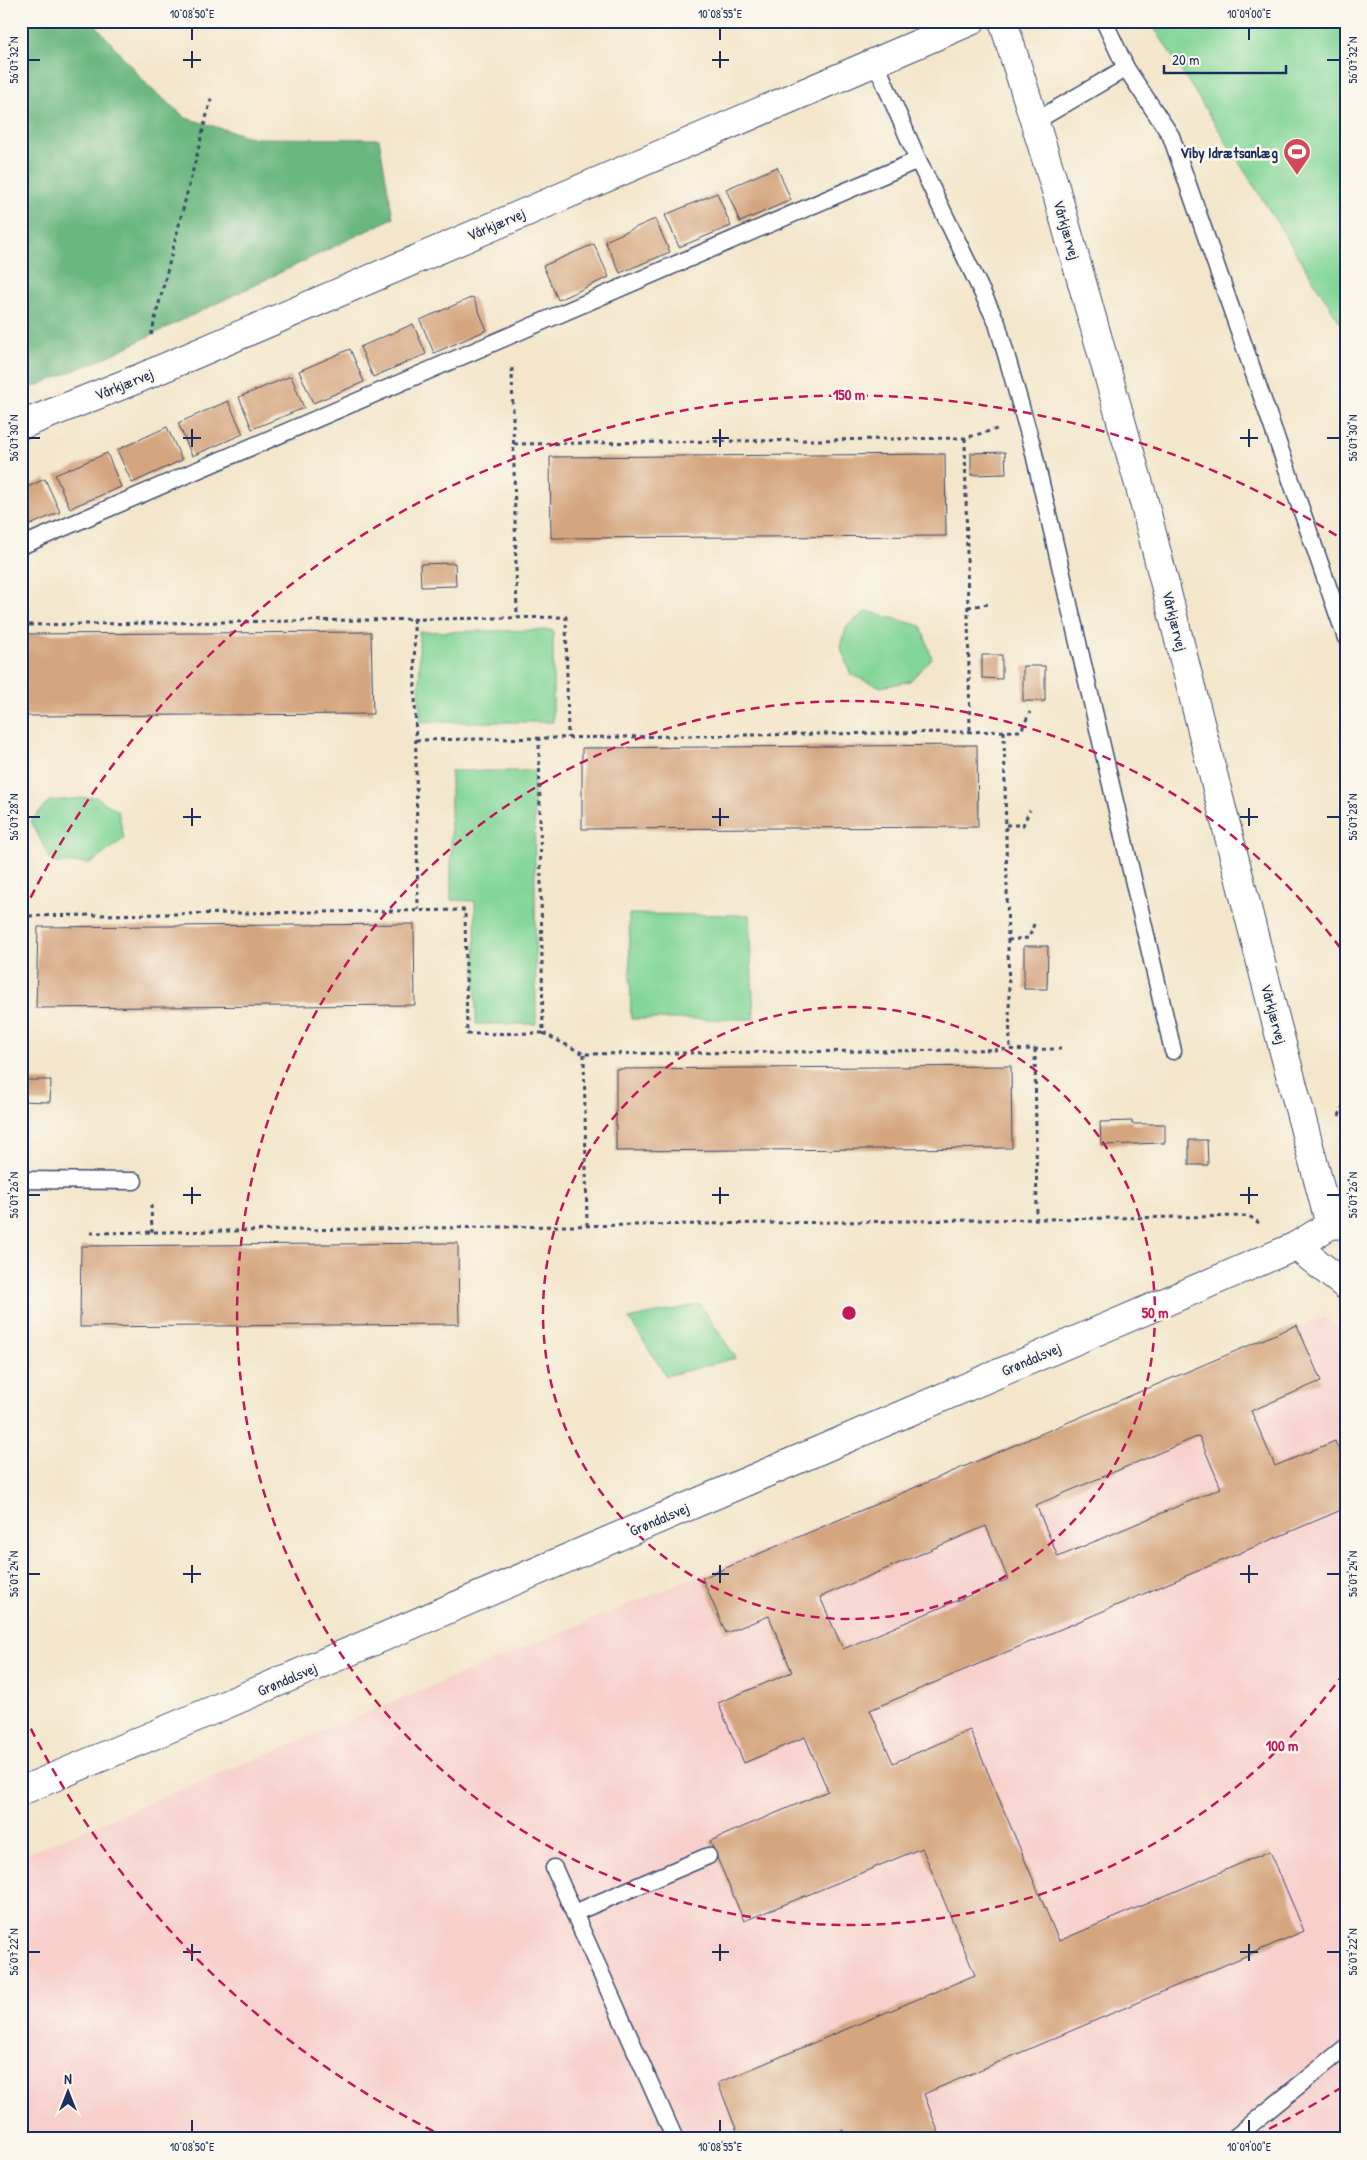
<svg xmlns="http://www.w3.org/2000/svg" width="1367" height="2160" font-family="'Patrick Hand',sans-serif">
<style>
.built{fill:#f7d0cc}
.green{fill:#83d698;stroke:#4f827b}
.forest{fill:#6ab780;stroke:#42736f}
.building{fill:#d4a57e;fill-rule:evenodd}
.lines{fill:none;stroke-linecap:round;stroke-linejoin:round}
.service-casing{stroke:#3b4a6e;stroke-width:19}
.minor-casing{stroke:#3b4a6e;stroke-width:30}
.tertiary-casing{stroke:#3b4a6e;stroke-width:30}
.path{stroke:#3b4a6e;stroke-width:3;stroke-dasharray:4 4;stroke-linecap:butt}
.service{stroke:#fff;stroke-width:16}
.minor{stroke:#fff;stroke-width:28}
.tertiary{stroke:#fff;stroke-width:28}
.ticks{fill:none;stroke:#1b2f5e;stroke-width:2}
.ring{fill:none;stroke:#c2185b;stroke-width:2.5;stroke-dasharray:9 6}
.labels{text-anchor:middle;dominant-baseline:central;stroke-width:5;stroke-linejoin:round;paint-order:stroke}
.poi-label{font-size:15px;font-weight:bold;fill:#1b2f5e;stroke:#fbf7ec;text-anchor:end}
.street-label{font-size:15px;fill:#1b2f5e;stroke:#fbf7ec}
.centre{fill:#c2185b;stroke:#fbf7ec;stroke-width:2.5}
.ring-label{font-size:15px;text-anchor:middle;font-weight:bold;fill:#c2185b;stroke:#fbf7ec;stroke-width:5;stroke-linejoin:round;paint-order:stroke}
.neatline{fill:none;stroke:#1b2f5e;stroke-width:2}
.ticks-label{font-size:12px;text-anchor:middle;fill:#1b2f5e}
</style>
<rect width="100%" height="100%" fill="#fbf7ec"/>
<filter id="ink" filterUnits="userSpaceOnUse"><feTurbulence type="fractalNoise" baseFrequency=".02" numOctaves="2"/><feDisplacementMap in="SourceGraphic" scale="10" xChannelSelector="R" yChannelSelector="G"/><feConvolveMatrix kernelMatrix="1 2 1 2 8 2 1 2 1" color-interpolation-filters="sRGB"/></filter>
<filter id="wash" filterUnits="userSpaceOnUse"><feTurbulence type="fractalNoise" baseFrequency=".0096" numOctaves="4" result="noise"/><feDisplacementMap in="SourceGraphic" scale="20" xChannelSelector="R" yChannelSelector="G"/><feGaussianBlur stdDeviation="1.12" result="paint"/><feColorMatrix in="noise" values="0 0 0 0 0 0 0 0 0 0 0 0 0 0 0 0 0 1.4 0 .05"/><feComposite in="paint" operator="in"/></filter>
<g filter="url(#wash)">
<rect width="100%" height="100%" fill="#f3e6cb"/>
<!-- built -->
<polygon class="built" points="1324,1317 1346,1334 1346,2124 1328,2139 21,2139 21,1856"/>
<!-- green -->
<g class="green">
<polygon points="1150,21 1346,21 1346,332"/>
<polygon points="867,611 921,626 932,658 910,681 881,687 851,675 840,646 847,626"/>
<polygon points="553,630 553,722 420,722 419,632"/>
<polygon points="451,771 534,771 536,1024 476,1024 475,901 451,900"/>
<polygon points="96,797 118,811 124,839 91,863 52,863 31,821 49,801"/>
<polygon points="629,914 749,915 754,1019 631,1019"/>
<polygon points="700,1304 736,1358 666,1376 629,1319"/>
</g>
<!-- forest -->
<polygon class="forest" points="21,21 92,21 149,87 186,118 254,138 379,139 393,218 98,361 21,392"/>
<g id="blocks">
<!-- building -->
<g class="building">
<polygon points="777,167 791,200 740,222 726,189"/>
<polygon points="717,193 731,226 679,247 665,215"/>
<polygon points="655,219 670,252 620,273 605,241"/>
<polygon points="594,244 609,277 558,300 543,266"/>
<polygon points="473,297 487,330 434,353 420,320"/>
<polygon points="413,324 426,354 373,377 360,347"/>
<polygon points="350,349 364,382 313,403 299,371"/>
<polygon points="291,376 304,408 252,429 239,397"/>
<polygon points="228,401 243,434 192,456 178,423"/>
<polygon points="167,427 182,460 132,483 117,450"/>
<polygon points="1005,452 1006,474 971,475 971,453"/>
<polygon points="107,453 121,487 70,508 55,475"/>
<polygon points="945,454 946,536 551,538 550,457"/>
<polygon points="45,479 60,512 21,529 21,490"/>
<polygon points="455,563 456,586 421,587 420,564"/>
<polygon points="371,632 373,714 21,716 21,634"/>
<polygon points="982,655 1002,655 1002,679 982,678"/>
<rect x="1023" y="666" width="22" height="35"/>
<polygon points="977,745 978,827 582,829 582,748"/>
<polygon points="414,924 415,1005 36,1008 38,927"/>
<polygon points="1024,946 1048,946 1047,989 1024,989"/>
<polygon points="1011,1066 1012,1148 616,1151 616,1069"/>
<polygon points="21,1080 51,1080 50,1102 21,1101"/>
<polygon points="1132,1121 1132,1124 1165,1124 1165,1143 1101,1145 1100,1122"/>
<polygon points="1189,1140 1207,1140 1208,1165 1189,1165"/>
<polygon points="458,1243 459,1324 80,1327 81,1246"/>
<path d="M1297,1325L1321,1381L1251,1411L1275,1466L1335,1441L1346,1467V1508L870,1710L893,1763L970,1730L1059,1941L1270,1851L1304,1931L924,2094L941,2139H847L843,2130L823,2139H740L718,2083L975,1975L922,1848L744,1921L710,1841L828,1791L805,1737L744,1763L718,1703L792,1672L769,1616L726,1633L702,1578ZM1199,1436L1221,1488L1058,1557L1036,1505ZM986,1526L1008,1579L843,1649L820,1597Z"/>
</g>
</g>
</g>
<g filter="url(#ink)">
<use href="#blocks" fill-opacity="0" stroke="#3b4a6e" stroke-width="1"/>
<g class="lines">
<defs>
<g id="service">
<polyline points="1104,21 1126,68 1171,136 1346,638"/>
<polyline points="875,61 918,160 997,323 1032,445 1173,1051"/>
<polyline points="1034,122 1126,68"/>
<polyline points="21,546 918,160"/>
<polyline points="21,1180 134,1181"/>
<polyline points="554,1868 675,2139"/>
<polyline points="574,1913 708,1856"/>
<polyline points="1233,2139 1346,2047"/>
</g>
<g id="minor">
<polyline points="1003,21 1055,187 1144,502 1275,1018 1330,1225"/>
<polyline points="21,425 140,378 971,21"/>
</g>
<g id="tertiary">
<polyline points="1296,1246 1346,1286"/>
<polyline points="21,1791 213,1710 1296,1246 1330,1225 1346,1224"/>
</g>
</defs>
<!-- service casing -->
<use href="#service" class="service-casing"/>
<!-- minor casing -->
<use href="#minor" class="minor-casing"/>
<!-- tertiary casing -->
<use href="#tertiary" class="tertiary-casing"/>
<!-- path -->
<g class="path">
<polyline points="151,335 212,95"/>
<polyline points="512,368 517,617"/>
<polyline points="965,438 970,732"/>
<polyline points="514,444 965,438 997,429"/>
<polyline points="968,607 990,604"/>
<polyline points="414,619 418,910"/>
<polyline points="21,625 566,617 568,738"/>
<polyline points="1004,731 1010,1049"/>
<polyline points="416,740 1021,731 1030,712"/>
<polyline points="1006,825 1023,825 1030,810"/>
<polyline points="21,916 465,910 467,1034 543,1033 539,738"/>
<polyline points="1008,940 1029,938 1034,924"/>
<polyline points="543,1033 584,1054 1061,1049"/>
<polyline points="1035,1049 1037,1218"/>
<polyline points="584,1054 587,1225"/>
<polyline points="1339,1116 1346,1098"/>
<polyline points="151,1205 152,1232"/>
<polyline points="90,1233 1249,1216 1259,1223"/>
</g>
<!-- service -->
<use href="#service" class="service"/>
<!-- minor -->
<use href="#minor" class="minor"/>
<!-- tertiary -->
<use href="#tertiary" class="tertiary"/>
</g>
</g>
<!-- ticks -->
<path class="ticks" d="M192,28V40M720,28V40M1249,28V40M192,51V68M720,51V68M28,60H40M183,60H201M712,60H729M1327,60H1340M192,429V447M720,429V447M1249,429V447M28,438H40M183,438H201M712,438H729M1240,438H1258M1327,438H1340M192,808V826M720,808V826M1249,808V826M28,817H40M183,817H201M712,817H729M1240,817H1258M1327,817H1340M192,1187V1204M720,1187V1204M1249,1187V1204M28,1195H40M183,1195H201M712,1195H729M1240,1195H1258M1327,1195H1340M192,1565V1583M720,1565V1583M1249,1565V1583M28,1574H40M183,1574H201M712,1574H729M1240,1574H1258M1327,1574H1340M192,1944V1961M720,1944V1961M1249,1944V1961M28,1952H40M183,1952H201M712,1952H729M1240,1952H1258M1327,1952H1340M192,2120V2132M720,2120V2132M1249,2120V2132"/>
<!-- distance rings -->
<g class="ring">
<circle cx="849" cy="1313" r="306"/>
<path d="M1344 1673A612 612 0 1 1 1344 953"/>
<path d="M1342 2087A918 918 0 0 1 1251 2138M447 2138A918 918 0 0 1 24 1715M24 911A918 918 0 0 1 1342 539"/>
</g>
<!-- icons -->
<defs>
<symbol id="stadium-pin" viewBox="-11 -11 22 30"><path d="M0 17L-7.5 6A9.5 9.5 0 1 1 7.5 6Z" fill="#d1495b" stroke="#fbf7ec"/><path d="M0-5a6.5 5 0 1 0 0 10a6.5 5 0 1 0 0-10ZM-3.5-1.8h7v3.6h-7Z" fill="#fff"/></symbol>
</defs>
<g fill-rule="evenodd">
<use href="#stadium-pin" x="1281" y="136" width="32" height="43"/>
</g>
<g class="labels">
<!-- poi labels -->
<g class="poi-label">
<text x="1278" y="152">Viby Idrætsanlæg</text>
</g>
<!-- street labels -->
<g class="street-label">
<text transform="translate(496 224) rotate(-23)">Vårkjærvej</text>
<text transform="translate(1067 230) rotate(74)">Vårkjærvej</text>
<text transform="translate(124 384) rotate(-22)">Vårkjærvej</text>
<text transform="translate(1175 621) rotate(76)">Vårkjærvej</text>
<text transform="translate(1274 1014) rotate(75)">Vårkjærvej</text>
<text transform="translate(1031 1359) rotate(-23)">Grøndalsvej</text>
<text transform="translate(659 1519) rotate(-23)">Grøndalsvej</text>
<text transform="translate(287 1679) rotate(-23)">Grøndalsvej</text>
</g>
</g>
<circle cx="849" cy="1313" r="8" class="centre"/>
<g class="ring-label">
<text x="849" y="400">150 m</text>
<text x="1155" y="1318">50 m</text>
<text x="1282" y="1751">100 m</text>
</g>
<!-- margin -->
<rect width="1367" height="2160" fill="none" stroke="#fbf7ec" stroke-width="55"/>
<!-- north arrow -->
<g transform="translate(68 2092)" stroke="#fbf7ec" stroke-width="4" paint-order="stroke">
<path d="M0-4L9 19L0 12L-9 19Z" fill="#1b2f5e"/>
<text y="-8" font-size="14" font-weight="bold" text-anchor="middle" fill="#1b2f5e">N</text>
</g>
<!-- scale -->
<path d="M1164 65v8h122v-8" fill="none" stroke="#1b2f5e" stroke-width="2.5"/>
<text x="1172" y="65" font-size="15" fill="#1b2f5e" stroke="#fbf7ec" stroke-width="4" paint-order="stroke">20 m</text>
<rect x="28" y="28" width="1312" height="2104" class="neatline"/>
<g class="ticks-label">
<text x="192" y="18">10°08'50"E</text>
<text x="720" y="18">10°08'55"E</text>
<text x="1249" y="18">10°09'00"E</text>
<text transform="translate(14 60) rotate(-90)" y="4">56°07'32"N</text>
<text transform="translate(1353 60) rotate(-90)" y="4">56°07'32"N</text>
<text transform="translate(14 438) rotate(-90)" y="4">56°07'30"N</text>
<text transform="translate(1353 438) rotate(-90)" y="4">56°07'30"N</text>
<text transform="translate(14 817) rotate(-90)" y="4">56°07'28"N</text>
<text transform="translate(1353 817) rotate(-90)" y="4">56°07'28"N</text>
<text transform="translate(14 1195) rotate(-90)" y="4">56°07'26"N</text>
<text transform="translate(1353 1195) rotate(-90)" y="4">56°07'26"N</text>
<text transform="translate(14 1574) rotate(-90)" y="4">56°07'24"N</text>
<text transform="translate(1353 1574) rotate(-90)" y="4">56°07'24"N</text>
<text transform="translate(14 1952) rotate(-90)" y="4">56°07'22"N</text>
<text transform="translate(1353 1952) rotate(-90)" y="4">56°07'22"N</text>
<text x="192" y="2151">10°08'50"E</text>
<text x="720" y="2151">10°08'55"E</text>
<text x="1249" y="2151">10°09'00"E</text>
</g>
</svg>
